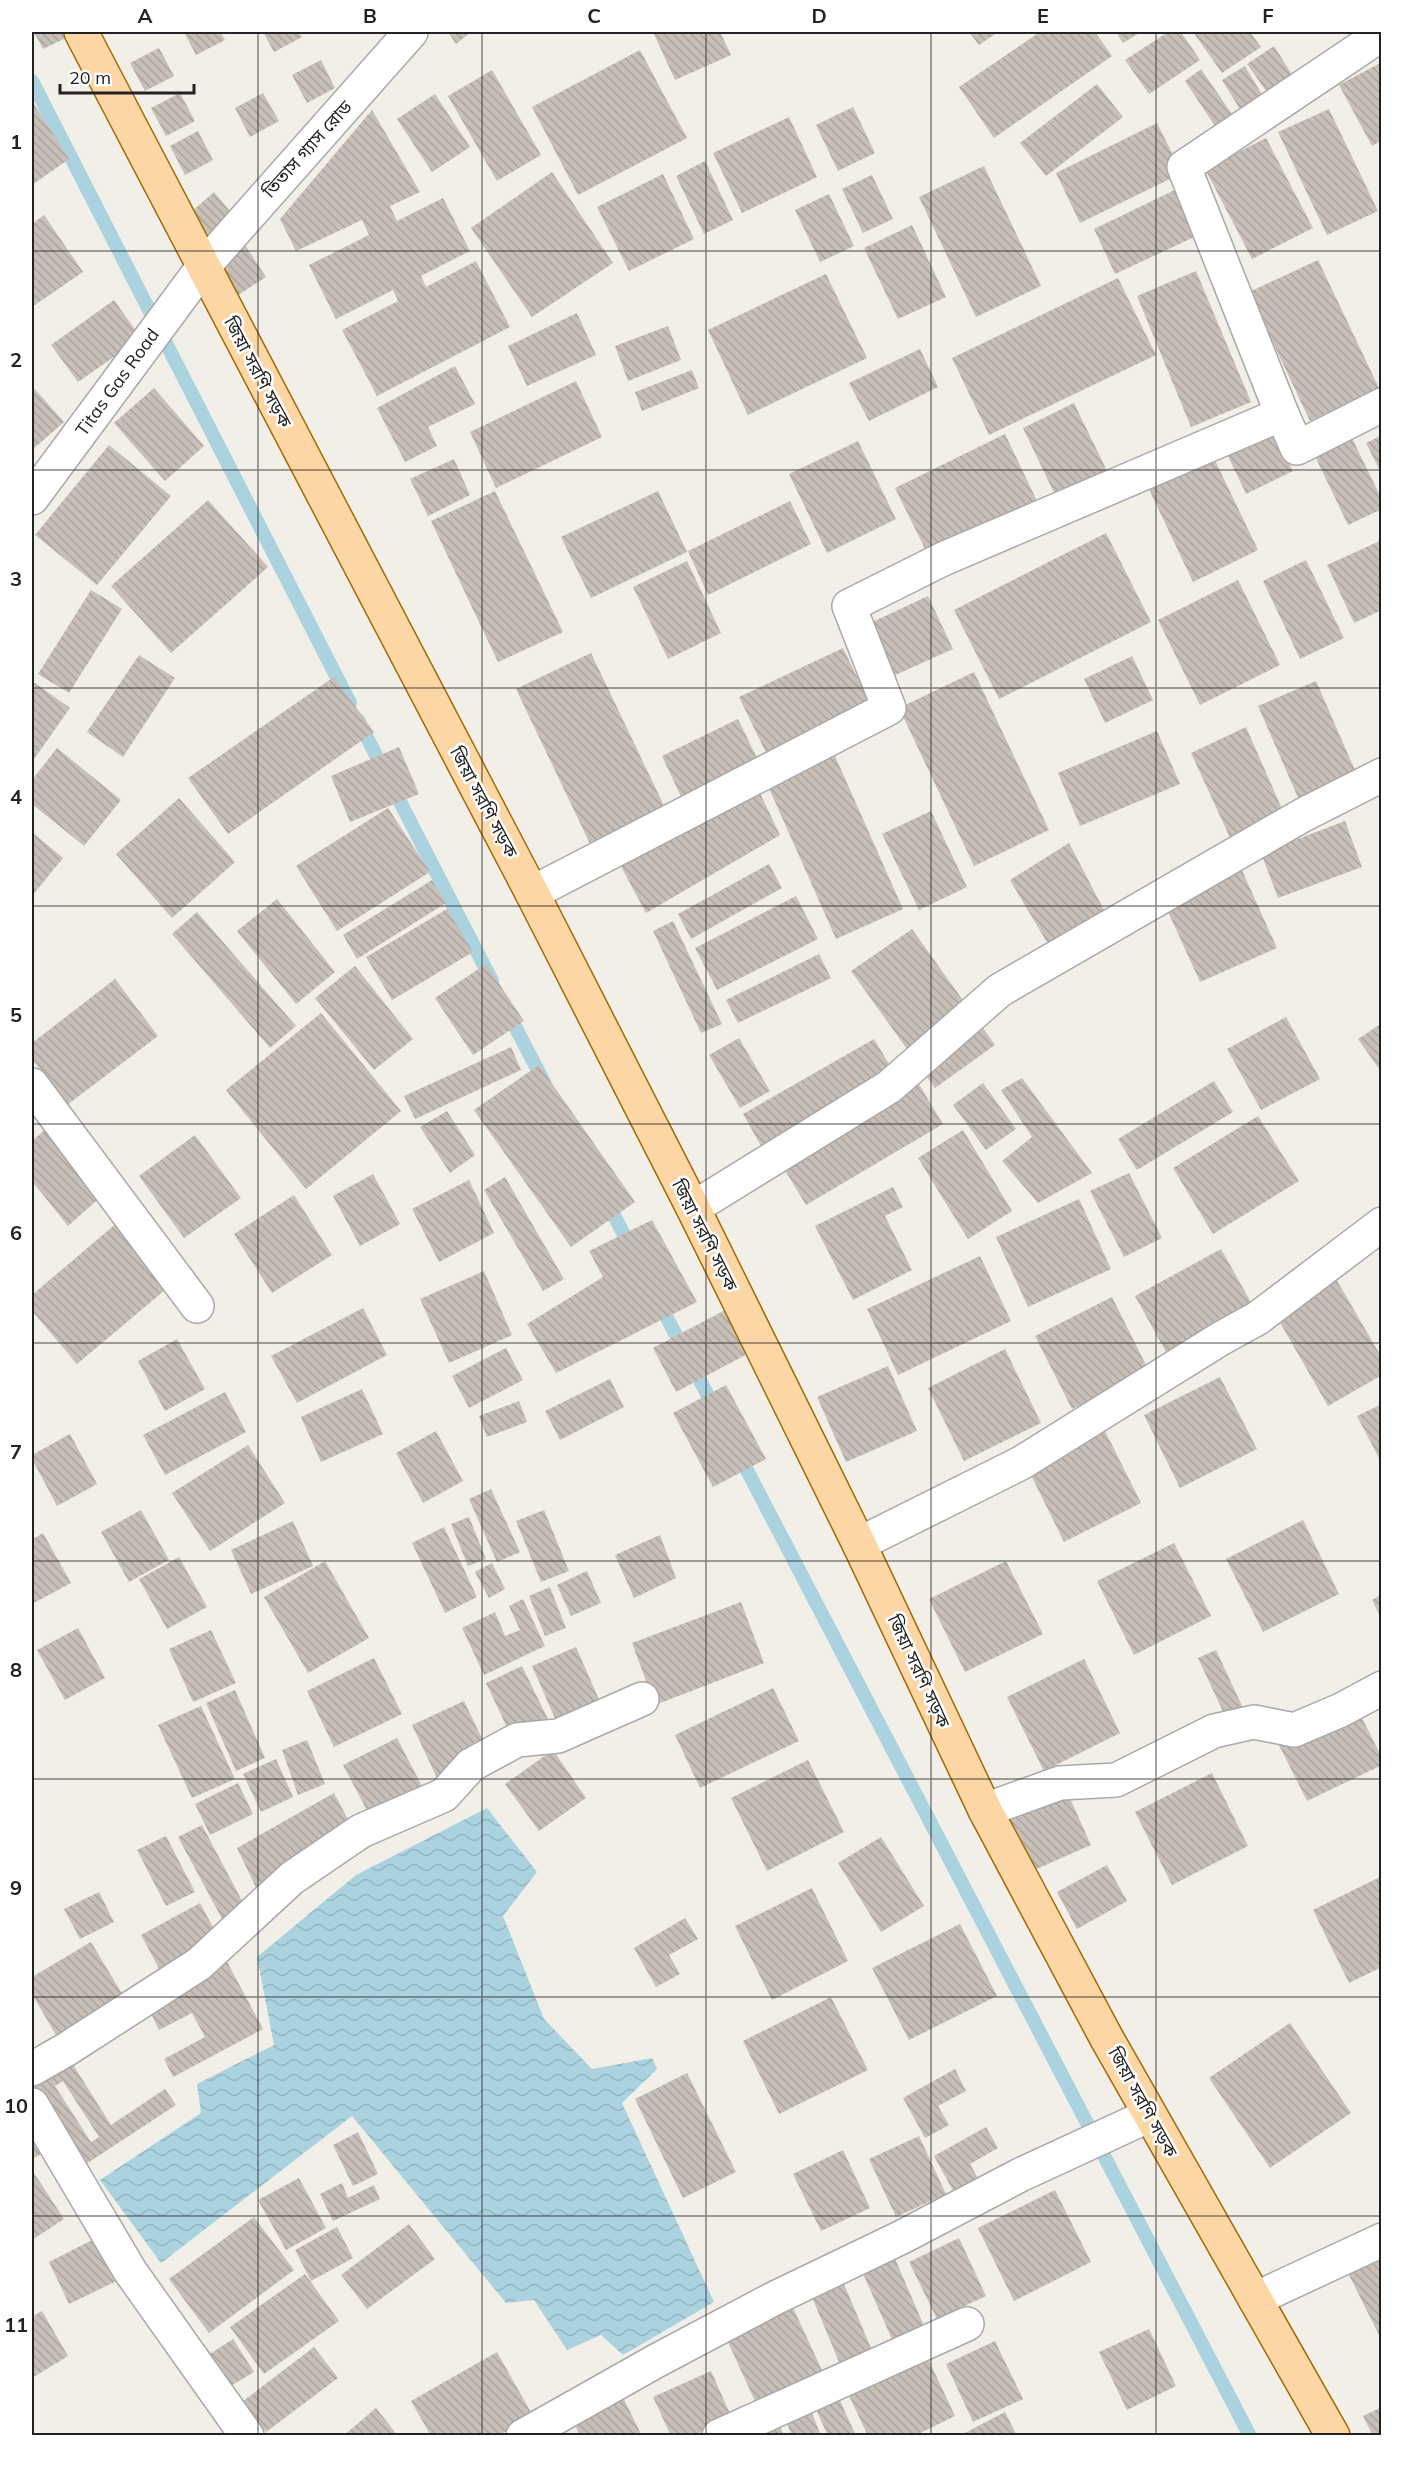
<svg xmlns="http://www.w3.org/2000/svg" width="1413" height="2467" font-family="Mulish,'Noto Sans Bengali',sans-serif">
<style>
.water{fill:url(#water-waves)}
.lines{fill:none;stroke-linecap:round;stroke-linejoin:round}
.stream{stroke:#aad3df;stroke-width:14}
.building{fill:url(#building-back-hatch);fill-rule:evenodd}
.minor-casing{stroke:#a9a9a9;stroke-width:36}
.major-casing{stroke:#a06b00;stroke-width:36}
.minor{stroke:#fff;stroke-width:33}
.major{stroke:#fcd6a4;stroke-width:33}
.grid{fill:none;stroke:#222;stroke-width:1.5;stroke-opacity:0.55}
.labels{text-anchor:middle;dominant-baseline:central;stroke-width:5;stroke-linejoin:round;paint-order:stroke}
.street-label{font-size:18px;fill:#222;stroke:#fff}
.neatline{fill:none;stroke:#222;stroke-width:2}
.grid-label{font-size:20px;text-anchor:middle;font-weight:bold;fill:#222}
</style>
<defs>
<pattern id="water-waves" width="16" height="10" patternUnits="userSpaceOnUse" patternTransform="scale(1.5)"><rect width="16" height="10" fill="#aad3df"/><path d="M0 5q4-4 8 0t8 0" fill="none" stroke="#92b5bf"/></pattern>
<pattern id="building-back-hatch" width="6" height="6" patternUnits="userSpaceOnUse" patternTransform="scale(1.5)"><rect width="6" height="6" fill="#c7bfb8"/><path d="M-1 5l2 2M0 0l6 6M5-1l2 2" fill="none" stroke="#aba49e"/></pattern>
</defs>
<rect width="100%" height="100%" fill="#f2efe9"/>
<!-- water -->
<polygon class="water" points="487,1808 537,1872 503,1916 544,2019 592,2069 652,2058 657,2069 622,2103 714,2302 623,2355 601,2335 567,2350 534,2300 506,2303 352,2116 161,2263 100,2180 201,2113 197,2084 274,2045 257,1957 356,1875"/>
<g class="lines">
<!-- stream -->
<g class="stream">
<polyline points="32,81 350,703"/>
<polyline points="358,720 492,981"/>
<polyline points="507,1011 544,1082"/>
<polyline points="606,1200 632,1250"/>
<polyline points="658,1301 715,1409"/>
<polyline points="738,1453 1250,2436"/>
</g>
</g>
<!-- building -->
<g class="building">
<polygon points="34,32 70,32 72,35 43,49"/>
<polygon points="184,32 220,32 225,40 196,55"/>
<polygon points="263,32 299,32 302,37 274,52"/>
<polygon points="448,32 471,32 456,44"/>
<polygon points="658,32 720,32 731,55 675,80 654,34"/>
<polygon points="969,32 998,32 979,45"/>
<polygon points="1040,32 1095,32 1112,56 994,138 959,87"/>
<polygon points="1116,32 1141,32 1123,43"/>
<polygon points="1168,32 1181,32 1200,60 1149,94 1125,60"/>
<polygon points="1193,32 1250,32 1261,47 1222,73"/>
<polygon points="1274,46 1296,81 1271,98 1247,64"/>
<polygon points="159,48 174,76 145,91 130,63"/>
<polygon points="640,50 687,138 578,195 532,107"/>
<polygon points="321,60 335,88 307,103 292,75"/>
<polygon points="1382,62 1382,140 1372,146 1339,85"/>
<polygon points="1245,66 1267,103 1244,116 1222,80"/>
<polygon points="1201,69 1236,120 1219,132 1185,81"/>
<polygon points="492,70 541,155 497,181 448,96"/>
<polygon points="1097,84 1123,117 1046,176 1020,143"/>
<polygon points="180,93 195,121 166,136 151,108"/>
<polygon points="263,93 279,121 250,137 235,108"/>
<polygon points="435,94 470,147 432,172 397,119"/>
<polygon points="32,101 69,159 32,185"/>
<polygon points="853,107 875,153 838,171 816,125"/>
<polygon points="1329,109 1378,211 1327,235 1278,132"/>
<polygon points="372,110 420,192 390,206 397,221 443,198 470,251 421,276 426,287 476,261 510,327 377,396 342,330 398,301 393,290 336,319 309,265 369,235 362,220 296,251 280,219"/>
<polygon points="789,117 817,177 742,213 713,153"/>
<polygon points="1157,123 1182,173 1080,223 1056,173"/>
<polygon points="198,131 213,160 185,175 170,146"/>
<polygon points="1266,138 1313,228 1252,259 1205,169"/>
<polygon points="705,161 733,220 704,234 676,176"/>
<polygon points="984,166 1041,286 976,317 919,197"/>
<polygon points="552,172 613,263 532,317 471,228"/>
<polygon points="663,174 694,239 629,271 597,207"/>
<polygon points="872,175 893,219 863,233 842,189"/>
<polygon points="1183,186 1205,232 1115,274 1094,229"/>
<polygon points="214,192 235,217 211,238 190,213"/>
<polygon points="829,194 854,246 820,262 795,210"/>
<polygon points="44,215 83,272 32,307 32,224"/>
<polygon points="912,225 946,297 898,319 864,248"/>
<polygon points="245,245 266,277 232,299 211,267"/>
<polygon points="1318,260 1379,388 1310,421 1249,292"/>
<polygon points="1196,271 1251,402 1191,427 1137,296"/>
<polygon points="826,274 867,358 748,415 708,330"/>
<polygon points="1118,278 1156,355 989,435 952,358"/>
<polygon points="114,300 141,338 78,382 51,345"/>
<polygon points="577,313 596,355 527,386 508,346"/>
<polygon points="668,326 681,360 628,381 615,346"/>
<polygon points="920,349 938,387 869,421 849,383"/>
<polygon points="455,366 475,404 428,427 437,446 405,462 377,408"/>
<polygon points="692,370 699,388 642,411 635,392"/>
<polygon points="576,381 602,437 496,488 470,432"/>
<polygon points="32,386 64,422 32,450"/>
<polygon points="154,388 204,446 165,481 114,423"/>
<polygon points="1074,403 1108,473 1056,497 1023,428"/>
<polygon points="1274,432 1293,471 1246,494 1227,454"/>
<polygon points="1005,434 1038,503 928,555 895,488"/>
<polygon points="1382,435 1382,475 1366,443"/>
<polygon points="1352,438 1382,500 1382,509 1348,525 1315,456"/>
<polygon points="858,441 896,519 827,553 789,474"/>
<polygon points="109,445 171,496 97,585 35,535"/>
<polygon points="1212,454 1258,550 1193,582 1147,485"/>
<polygon points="454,459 470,495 428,516 410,479"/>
<polygon points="495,491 563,632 498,662 431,521"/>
<polygon points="658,491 687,552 591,598 561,537"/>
<polygon points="208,500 268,567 171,653 111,586"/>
<polygon points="790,501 811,544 708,595 688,551"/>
<polygon points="1106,533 1151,622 999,699 954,610"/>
<polygon points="1382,540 1382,610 1354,623 1327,565"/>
<polygon points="1306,560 1344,638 1300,659 1263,581"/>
<polygon points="687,561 721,633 668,659 633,587"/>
<polygon points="1238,580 1280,665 1200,705 1158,620"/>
<polygon points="91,590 122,609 69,693 38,674"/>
<polygon points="928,596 953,649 891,677 866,625"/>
<polygon points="843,648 872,707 768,757 739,697"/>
<polygon points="591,653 667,812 592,848 516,689"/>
<polygon points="139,655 175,678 123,757 87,732"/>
<polygon points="1132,656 1153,700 1105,723 1084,679"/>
<polygon points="974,672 1049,830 974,866 899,708"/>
<polygon points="334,677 374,732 228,834 188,778"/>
<polygon points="32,681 70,708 32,762"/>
<polygon points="1316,681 1361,784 1303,809 1258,706"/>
<polygon points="738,719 759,762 682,799 662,756"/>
<polygon points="1246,727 1286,818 1232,842 1191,753"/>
<polygon points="1157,731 1180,784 1080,826 1058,773"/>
<polygon points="399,747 419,794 350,822 331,776"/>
<polygon points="57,748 121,800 84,846 32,804 32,780"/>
<polygon points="835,756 903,909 836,939 768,786"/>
<polygon points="756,785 780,835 646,913 618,861"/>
<polygon points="179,798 235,862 172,918 116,854"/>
<polygon points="388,808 430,872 337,931 296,866"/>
<polygon points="931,811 967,887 919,910 882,834"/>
<polygon points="1345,821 1362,867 1278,898 1261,853"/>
<polygon points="32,832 63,858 32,896"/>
<polygon points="1069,843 1114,929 1058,961 1010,880"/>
<polygon points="769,864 782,888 691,939 678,914"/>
<polygon points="1241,868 1277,948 1200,982 1164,903"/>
<polygon points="432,880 446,903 357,959 343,935"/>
<polygon points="796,896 818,939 717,990 695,948"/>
<polygon points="277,899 335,972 296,1004 237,931"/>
<polygon points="447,909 473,952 392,1000 366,957"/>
<polygon points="197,912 296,1026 270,1048 172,934"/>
<polygon points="673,921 722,1024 701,1033 653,931"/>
<polygon points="912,929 995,1045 935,1088 851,971"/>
<polygon points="819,954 831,978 738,1023 726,1000"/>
<polygon points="486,964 524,1021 473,1055 435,998"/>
<polygon points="355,966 413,1039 374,1070 315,998"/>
<polygon points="115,979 158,1036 67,1105 32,1059 32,1043"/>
<polygon points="321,1013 401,1111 306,1189 226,1090"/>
<polygon points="1286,1017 1320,1079 1261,1110 1227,1049"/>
<polygon points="1382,1023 1382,1073 1358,1039"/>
<polygon points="739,1038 770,1091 740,1108 709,1055"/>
<polygon points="874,1039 893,1071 761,1146 743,1114"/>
<polygon points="511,1047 521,1070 415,1119 404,1096"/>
<polygon points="539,1065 635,1202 571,1247 474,1110"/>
<polygon points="1022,1078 1092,1173 1038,1203 1002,1161 1032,1137 1001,1090"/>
<polygon points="917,1081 943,1124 806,1205 780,1162"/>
<polygon points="1214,1081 1233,1112 1137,1170 1118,1139"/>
<polygon points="983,1083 1016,1129 986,1150 953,1105"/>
<polygon points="447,1111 475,1155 450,1173 420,1127"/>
<polygon points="1258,1116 1299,1181 1213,1234 1173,1168"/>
<polygon points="50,1125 104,1194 68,1226 32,1181 32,1141"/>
<polygon points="963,1130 1012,1211 968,1239 918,1158"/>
<polygon points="195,1135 241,1198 184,1238 139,1176"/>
<polygon points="1129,1173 1162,1238 1124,1257 1090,1191"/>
<polygon points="373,1174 400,1224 360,1246 333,1196"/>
<polygon points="505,1177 564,1279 543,1291 484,1190"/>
<polygon points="469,1180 494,1233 439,1262 412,1209"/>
<polygon points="893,1187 903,1207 885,1216 912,1270 853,1300 815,1226"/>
<polygon points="294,1195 332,1255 272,1293 234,1234"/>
<polygon points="1079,1199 1111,1269 1028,1307 996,1237"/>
<polygon points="652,1220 697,1302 556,1373 527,1324 603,1277 589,1251"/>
<polygon points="118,1222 171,1285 77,1364 32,1311 32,1295"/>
<polygon points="1221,1249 1253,1306 1167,1354 1135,1296"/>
<polygon points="980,1256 1011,1321 898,1375 867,1309"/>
<polygon points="484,1271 512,1335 449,1363 420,1299"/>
<polygon points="1332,1272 1382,1358 1382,1375 1328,1406 1271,1307"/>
<polygon points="1112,1297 1149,1371 1072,1409 1035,1336"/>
<polygon points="363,1308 387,1355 297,1403 271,1356"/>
<polygon points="729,1308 753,1351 676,1392 653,1348"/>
<polygon points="177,1339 205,1389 165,1411 138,1361"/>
<polygon points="506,1348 523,1380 469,1408 452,1376"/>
<polygon points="1005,1349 1041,1423 964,1461 928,1388"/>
<polygon points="888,1366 917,1431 846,1462 817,1397"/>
<polygon points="1220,1377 1257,1449 1180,1488 1144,1415"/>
<polygon points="610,1379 624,1407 560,1440 545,1411"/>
<polygon points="726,1385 766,1459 713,1487 673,1413"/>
<polygon points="362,1389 383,1434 321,1462 301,1417"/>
<polygon points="225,1392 246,1432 165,1475 143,1435"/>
<polygon points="519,1401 527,1422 487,1437 479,1416"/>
<polygon points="1382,1404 1382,1464 1357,1416"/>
<polygon points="436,1431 463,1481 423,1503 396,1453"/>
<polygon points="1105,1431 1141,1503 1064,1542 1028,1469"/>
<polygon points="70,1434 97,1484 57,1506 32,1459 32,1455"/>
<polygon points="248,1445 285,1503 210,1551 172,1493"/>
<polygon points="491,1489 520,1552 497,1562 469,1499"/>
<polygon points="141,1510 169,1560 129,1582 101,1532"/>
<polygon points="544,1510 569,1571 541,1582 516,1521"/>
<polygon points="469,1517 486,1559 468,1566 451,1524"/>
<polygon points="1303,1520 1339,1594 1263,1632 1226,1559"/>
<polygon points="293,1521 313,1566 251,1594 231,1550"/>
<polygon points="444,1527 477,1597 445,1613 412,1543"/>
<polygon points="43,1533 71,1583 32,1604 32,1540"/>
<polygon points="660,1535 676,1578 634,1598 615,1555"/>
<polygon points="1174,1543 1211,1616 1134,1655 1097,1581"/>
<polygon points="179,1557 207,1607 167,1629 139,1579"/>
<polygon points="325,1561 369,1638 308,1673 264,1597"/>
<polygon points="1006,1561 1043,1634 965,1672 929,1599"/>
<polygon points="492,1563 505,1589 489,1598 475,1572"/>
<polygon points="587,1571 601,1603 571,1616 557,1585"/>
<polygon points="550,1587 566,1628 545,1636 529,1596"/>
<polygon points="1382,1594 1382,1620 1372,1600"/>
<polygon points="523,1599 545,1646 484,1675 462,1628 495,1612 505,1636 520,1630 509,1606"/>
<polygon points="741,1602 764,1663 655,1705 632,1643"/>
<polygon points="78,1628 105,1678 65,1700 37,1650"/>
<polygon points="211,1630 236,1683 193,1702 169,1649"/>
<polygon points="576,1647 605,1713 561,1732 532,1666"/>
<polygon points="1216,1650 1244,1710 1226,1718 1198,1658"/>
<polygon points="374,1658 402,1714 334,1747 307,1691"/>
<polygon points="1084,1659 1120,1733 1044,1771 1007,1697"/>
<polygon points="522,1666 549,1721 512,1738 486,1683"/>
<polygon points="773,1688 799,1741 700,1788 675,1735"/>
<polygon points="235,1690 265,1758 236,1771 206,1703"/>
<polygon points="1348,1690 1382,1758 1382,1765 1307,1801 1271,1729"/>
<polygon points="464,1701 489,1753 437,1778 412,1725"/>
<polygon points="201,1706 235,1779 192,1798 158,1725"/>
<polygon points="397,1738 425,1792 372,1820 343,1765"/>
<polygon points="307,1740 325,1784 298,1795 282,1750"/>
<polygon points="553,1750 586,1798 539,1831 505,1784"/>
<polygon points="276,1759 293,1797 261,1812 243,1774"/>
<polygon points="808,1760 844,1832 767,1871 731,1798"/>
<polygon points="1212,1773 1248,1846 1172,1885 1135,1812"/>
<polygon points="238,1783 253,1814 210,1835 195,1804"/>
<polygon points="334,1793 353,1829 261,1898 237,1848"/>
<polygon points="1068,1794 1091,1845 1032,1871 1010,1820"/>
<polygon points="202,1825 250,1916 227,1928 178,1837"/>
<polygon points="166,1836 195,1892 166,1906 137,1850"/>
<polygon points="881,1837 924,1906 881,1932 838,1863"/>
<polygon points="1107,1865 1127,1901 1077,1929 1057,1892"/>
<polygon points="1382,1876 1382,1967 1349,1983 1313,1910"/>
<polygon points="812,1888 848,1961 772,2000 735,1926"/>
<polygon points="99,1892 114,1922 80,1939 64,1909"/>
<polygon points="200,1903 221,1942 162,1974 141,1935"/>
<polygon points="685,1918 698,1939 669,1955 680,1974 656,1987 634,1948"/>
<polygon points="960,1924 997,1996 909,2040 872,1968"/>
<polygon points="91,1942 127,2002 60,2042 32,1994 32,1977"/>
<polygon points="225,1958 263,2029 173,2077 164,2059 205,2037 192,2013 159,2030 145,2001"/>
<polygon points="831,1997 868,2070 779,2114 743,2041"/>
<polygon points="1290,2023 1351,2113 1270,2168 1209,2078"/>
<path d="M67,2055L111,2125L165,2089L176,2105L80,2168L32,2090V2079ZM63,2081L99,2137L91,2142L55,2086Z"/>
<polygon points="955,2069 966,2091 938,2106 949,2125 925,2138 903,2098"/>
<polygon points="687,2073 736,2172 683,2198 635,2099"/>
<polygon points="986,2127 998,2148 970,2164 980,2182 956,2196 934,2156"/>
<polygon points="32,2128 45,2152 32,2159"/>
<polygon points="358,2132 378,2174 353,2186 333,2145"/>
<polygon points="919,2136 946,2194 896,2217 869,2159"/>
<polygon points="843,2150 870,2208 821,2231 793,2174"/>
<polygon points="32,2170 64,2219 32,2240"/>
<polygon points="299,2178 326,2228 286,2250 258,2200"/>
<polygon points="342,2183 348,2198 374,2185 380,2199 333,2221 320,2194"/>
<polygon points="1055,2190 1091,2262 1014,2301 978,2228"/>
<polygon points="254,2217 294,2270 209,2333 169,2279"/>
<polygon points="409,2224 435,2259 367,2309 341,2275"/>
<polygon points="337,2227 353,2258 311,2281 295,2250"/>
<polygon points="104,2234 125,2277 69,2304 49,2262"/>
<polygon points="959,2238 986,2296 937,2319 909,2262"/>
<polygon points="893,2254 927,2333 895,2346 861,2269"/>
<polygon points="1382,2257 1382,2341 1348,2273"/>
<polygon points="305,2274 339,2321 264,2374 230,2327"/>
<polygon points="841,2277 874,2355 842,2369 809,2290"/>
<polygon points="789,2299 827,2381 760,2412 722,2329"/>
<polygon points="42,2311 68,2356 32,2378 32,2317"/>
<polygon points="1149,2329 1176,2386 1127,2410 1099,2352"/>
<polygon points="233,2339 254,2372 219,2393 199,2361"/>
<polygon points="995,2341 1023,2399 973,2422 946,2364"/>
<polygon points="314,2347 338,2378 266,2432 242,2402"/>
<polygon points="924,2350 955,2416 914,2436 868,2436 845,2387"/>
<polygon points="497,2352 533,2416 498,2436 431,2436 411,2401"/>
<polygon points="711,2371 732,2418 693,2436 671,2436 653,2397"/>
<polygon points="618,2387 642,2436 580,2436 569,2412"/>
<polygon points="837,2394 856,2436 828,2436 814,2405"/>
<polygon points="809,2405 821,2436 792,2436 784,2416"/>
<polygon points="1382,2407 1382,2436 1373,2436 1363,2416"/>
<polygon points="376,2408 398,2436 343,2436"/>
<polygon points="1005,2412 1017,2436 959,2436"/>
<polygon points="776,2417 784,2436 757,2436"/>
</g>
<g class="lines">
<defs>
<g id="minor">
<polyline points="1282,414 1184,167 1382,34"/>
<polyline points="32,498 203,267 411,32"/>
<polyline points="532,893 889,708 849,606 943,559 1282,414 1297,448 1382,405"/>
<polyline points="32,1085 197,1306"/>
<polyline points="693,1208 889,1087 1000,990 1303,815 1382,775"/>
<polyline points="859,1544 1021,1463 1220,1339 1258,1318 1382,1224"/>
<polyline points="985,1810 1060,1783 1116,1780 1214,1731 1254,1722 1294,1730 1341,1710 1382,1688"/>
<polyline points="32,2069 67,2049 199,1964 292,1878 361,1831 444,1795 471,1765 517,1740 558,1736 642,1699"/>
<polyline points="32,2105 130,2271 247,2436"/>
<polyline points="1255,2299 1382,2240"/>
<polyline points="523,2436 656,2361 775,2298 902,2237 1020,2175 1150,2115"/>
<polyline points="719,2436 967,2324"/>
</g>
<polyline id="major" points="81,32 532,893 693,1208 859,1544 985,1810 1106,2037 1333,2436"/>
</defs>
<!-- minor casing -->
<use href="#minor" class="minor-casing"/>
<!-- major casing -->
<use href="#major" class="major-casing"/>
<!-- minor -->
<use href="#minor" class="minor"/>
<!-- major -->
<use href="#major" class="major"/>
</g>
<!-- grid -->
<path class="grid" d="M258,32V2436M482,32V2436M706,32V2436M931,32V2436M1156,32V2436M32,251H1382M32,470H1382M32,688H1382M32,906H1382M32,1124H1382M32,1343H1382M32,1561H1382M32,1779H1382M32,1997H1382M32,2216H1382"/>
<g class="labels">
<!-- street labels -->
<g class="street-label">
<text transform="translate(307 149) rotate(-48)">তিতাস গ্যাস রোড</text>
<text transform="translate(258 372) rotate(62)">জিয়া সরণি সড়ক</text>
<text transform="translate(117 382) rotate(-54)">Titas Gas Road</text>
<text transform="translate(484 802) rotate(62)">জিয়া সরণি সড়ক</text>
<text transform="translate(705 1235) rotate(63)">জিয়া সরণি সড়ক</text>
<text transform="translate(919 1671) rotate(65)">জিয়া সরণি সড়ক</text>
<text transform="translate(1143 2102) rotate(61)">জিয়া সরণি সড়ক</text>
</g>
</g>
<!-- border -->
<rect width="1413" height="2467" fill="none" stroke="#ffffff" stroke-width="66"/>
<!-- scale -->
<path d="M60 84v9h134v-9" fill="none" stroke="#222222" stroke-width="3"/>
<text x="69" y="84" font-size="18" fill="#222222" stroke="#ffffff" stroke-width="4.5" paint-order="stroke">20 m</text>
<rect x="33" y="33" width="1347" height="2401" class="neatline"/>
<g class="grid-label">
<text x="145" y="23">A</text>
<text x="370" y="23">B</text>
<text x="594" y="23">C</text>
<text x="819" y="23">D</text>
<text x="1043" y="23">E</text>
<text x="1268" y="23">F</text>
<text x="16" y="149">1</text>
<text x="16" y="367">2</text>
<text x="16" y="586">3</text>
<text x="16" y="804">4</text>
<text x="16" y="1022">5</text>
<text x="16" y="1240">6</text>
<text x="16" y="1459">7</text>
<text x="16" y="1677">8</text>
<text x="16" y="1895">9</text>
<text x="16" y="2113">10</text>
<text x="16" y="2332">11</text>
</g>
</svg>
